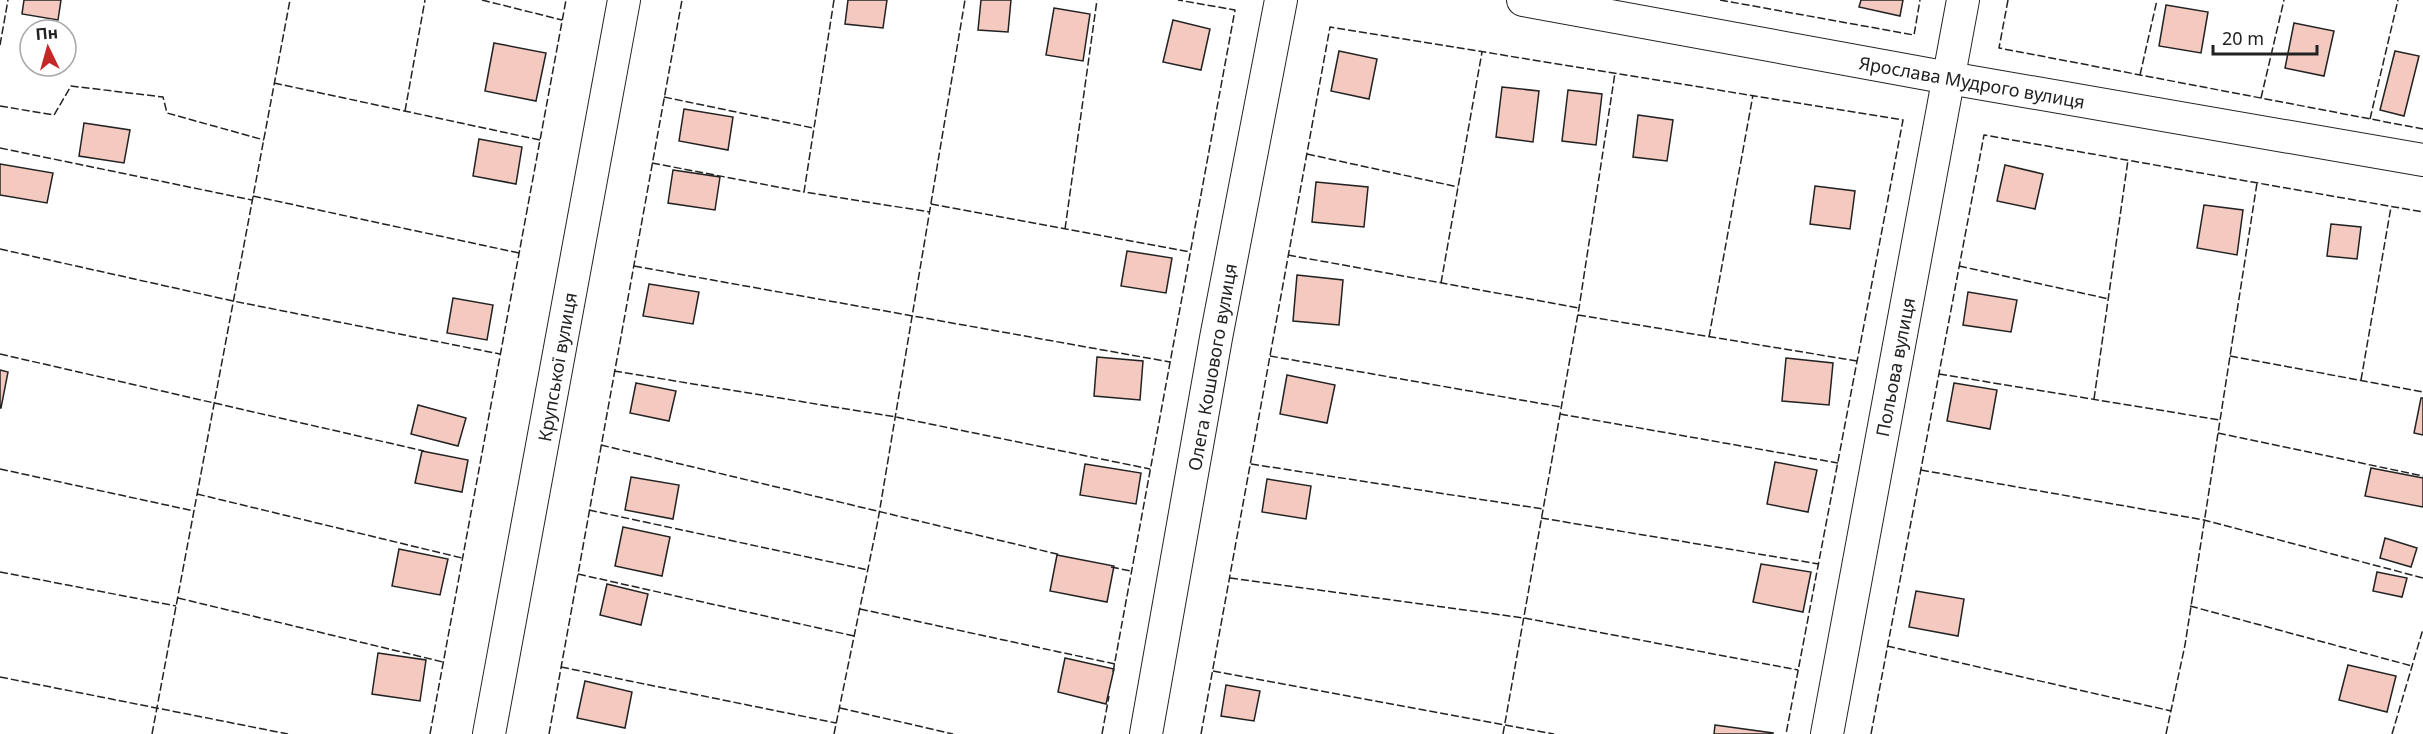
<svg xmlns="http://www.w3.org/2000/svg" width="2423" height="734" font-family="'Noto Sans',sans-serif">
<style>
.building{fill:#f3c9c0;stroke:#222;stroke-width:1.5}
.lines{fill:none;stroke-linecap:round;stroke-linejoin:round}
.minor-casing{stroke:#222;stroke-width:34}
.minor{stroke:#fff;stroke-width:32}
.fence{stroke:#222;stroke-width:1.5;stroke-dasharray:8 3;stroke-linecap:butt}
.labels{text-anchor:middle;dominant-baseline:central;stroke-width:4.5;stroke-linejoin:round;paint-order:stroke}
.street-label{font-size:18px;fill:#222;stroke:#fff}
</style>
<rect width="100%" height="100%" fill="#fff"/>
<!-- building -->
<g class="building">
<polygon points="24,0 61,0 58,20 22,14"/>
<polygon points="848,0 887,0 883,28 845,24"/>
<polygon points="981,0 1011,0 1008,32 978,30"/>
<polygon points="1861,0 1903,0 1900,16 1859,7"/>
<polygon points="2166,5 2208,12 2201,53 2159,46"/>
<polygon points="1054,8 1090,14 1083,61 1046,55"/>
<polygon points="1173,20 1210,29 1201,70 1163,62"/>
<polygon points="2294,23 2334,31 2324,76 2285,68"/>
<polygon points="494,43 546,53 536,101 485,91"/>
<polygon points="1339,51 1377,59 1369,99 1331,91"/>
<polygon points="2395,51 2419,56 2404,116 2380,110"/>
<polygon points="1502,87 1539,91 1533,142 1496,137"/>
<polygon points="1568,90 1602,94 1596,145 1562,141"/>
<polygon points="684,109 733,117 728,150 679,141"/>
<polygon points="1638,115 1673,120 1667,161 1633,157"/>
<polygon points="84,123 130,130 124,163 79,156"/>
<polygon points="479,139 522,147 516,184 473,176"/>
<polygon points="0,164 53,173 47,203 0,195"/>
<polygon points="2005,165 2043,174 2035,209 1997,201"/>
<polygon points="673,170 720,177 715,210 668,203"/>
<polygon points="1316,182 1368,187 1364,227 1312,222"/>
<polygon points="1815,186 1855,191 1850,229 1810,224"/>
<polygon points="2204,205 2243,210 2237,255 2197,248"/>
<polygon points="2331,224 2361,227 2357,259 2327,256"/>
<polygon points="1127,251 1172,258 1166,293 1121,286"/>
<polygon points="1297,275 1343,280 1339,325 1293,321"/>
<polygon points="649,284 699,292 693,324 643,316"/>
<polygon points="1968,292 2017,300 2011,332 1963,325"/>
<polygon points="453,298 493,305 487,340 447,333"/>
<polygon points="1097,357 1143,361 1140,400 1094,396"/>
<polygon points="1786,358 1833,363 1829,405 1782,401"/>
<polygon points="0,370 8,372 1,408 0,408"/>
<polygon points="1287,375 1335,385 1327,423 1280,414"/>
<polygon points="636,383 676,391 669,421 630,413"/>
<polygon points="1954,383 1997,390 1990,429 1947,421"/>
<polygon points="2421,398 2423,398 2423,435 2414,433"/>
<polygon points="418,405 466,418 458,446 411,434"/>
<polygon points="422,451 468,460 462,492 415,483"/>
<polygon points="1775,462 1817,470 1808,512 1767,504"/>
<polygon points="1085,464 1141,473 1136,504 1080,495"/>
<polygon points="2371,468 2423,478 2423,507 2365,496"/>
<polygon points="631,477 679,485 673,519 625,510"/>
<polygon points="1267,479 1311,486 1306,519 1262,512"/>
<polygon points="623,527 670,537 662,576 615,566"/>
<polygon points="2385,538 2417,548 2411,567 2380,558"/>
<polygon points="399,549 448,559 440,595 392,586"/>
<polygon points="1057,555 1114,566 1107,602 1050,591"/>
<polygon points="1761,564 1811,572 1803,612 1753,602"/>
<polygon points="2377,572 2407,578 2402,597 2373,591"/>
<polygon points="607,584 648,594 641,625 600,615"/>
<polygon points="1916,591 1964,599 1958,636 1909,627"/>
<polygon points="378,653 426,660 420,701 372,694"/>
<polygon points="1065,658 1114,669 1106,704 1058,692"/>
<polygon points="2348,665 2396,676 2387,712 2339,700"/>
<polygon points="585,681 632,692 625,728 577,718"/>
<polygon points="1226,685 1260,691 1254,721 1221,716"/>
<polygon points="1715,725 1773,733 1773,734 1714,734"/>
</g>
<g class="lines">
<defs>
<g id="minor">
<polyline points="1523,0 1949,78 2423,160"/>
<polyline points="489,734 624,0"/>
<polyline points="1146,734 1216,338 1281,0"/>
<polyline points="1827,734 1963,0"/>
</g>
</defs>
<!-- minor casing -->
<use href="#minor" class="minor-casing"/>
<!-- minor -->
<use href="#minor" class="minor"/>
<!-- fence -->
<g class="fence">
<polyline points="482,0 562,20"/>
<polyline points="834,0 804,192 930,212"/>
<polyline points="1720,0 1914,35 1920,0"/>
<polyline points="2008,0 1999,48 2423,129"/>
<polyline points="0,45 8,0"/>
<polyline points="2140,75 2157,0"/>
<polyline points="274,83 540,140"/>
<polyline points="664,97 813,128"/>
<polyline points="2261,98 2284,0"/>
<polyline points="0,106 54,115 71,86 163,97 167,113 264,140"/>
<polyline points="405,111 425,0"/>
<polyline points="2370,119 2398,0"/>
<polyline points="0,148 252,200"/>
<polyline points="1307,154 1458,187"/>
<polyline points="652,163 804,192"/>
<polyline points="253,196 519,253"/>
<polyline points="931,204 1190,252"/>
<polyline points="1065,229 1097,0"/>
<polyline points="0,249 233,301 500,354"/>
<polyline points="1288,255 1579,308"/>
<polyline points="634,266 1170,362"/>
<polyline points="1959,266 2109,299"/>
<polyline points="1441,283 1482,52"/>
<polyline points="1578,315 1857,361"/>
<polyline points="1709,337 1753,95"/>
<polyline points="0,354 424,451"/>
<polyline points="1270,356 1561,407"/>
<polyline points="2230,356 2423,392"/>
<polyline points="614,371 896,417 1150,469"/>
<polyline points="1939,374 2220,420"/>
<polyline points="2361,380 2391,207"/>
<polyline points="2094,399 2128,160"/>
<polyline points="1560,414 1838,463"/>
<polyline points="2218,433 2423,476"/>
<polyline points="601,445 1061,555"/>
<polyline points="1251,464 1543,509"/>
<polyline points="0,469 194,511"/>
<polyline points="1921,470 2204,520 2423,578"/>
<polyline points="197,494 462,558"/>
<polyline points="589,510 868,570"/>
<polyline points="1541,518 1819,564"/>
<polyline points="1111,567 1131,571"/>
<polyline points="0,572 176,606"/>
<polyline points="578,574 854,636"/>
<polyline points="1230,578 1524,618 1798,670"/>
<polyline points="178,598 443,662"/>
<polyline points="2190,606 2412,666"/>
<polyline points="860,609 1115,664"/>
<polyline points="1887,646 2171,711"/>
<polyline points="561,667 836,723"/>
<polyline points="1213,671 1554,734"/>
<polyline points="1113,672 1235,10 1178,0"/>
<polyline points="0,677 288,734"/>
<polyline points="840,708 953,734"/>
<polyline points="152,734 290,0"/>
<polyline points="430,734 566,0"/>
<polyline points="549,734 682,0"/>
<polyline points="834,734 878,520 965,0"/>
<polyline points="1102,734 1109,696"/>
<polyline points="1201,734 1330,27 1903,120 1786,734"/>
<polyline points="1503,734 1579,308 1615,73"/>
<polyline points="1871,734 1984,135 2423,212"/>
<polyline points="2166,734 2185,645 2257,183"/>
<polyline points="2392,734 2423,629"/>
</g>
</g>
<g class="labels">
<!-- street labels -->
<g class="street-label">
<text transform="translate(1972 82) rotate(10)">Ярослава Мудрого вулиця</text>
<text transform="translate(557 367) rotate(-80)">Крупської вулиця</text>
<text transform="translate(1212 367) rotate(-80)">Олега Кошового вулиця</text>
<text transform="translate(1895 367) rotate(-79)">Польова вулиця</text>
</g>
</g>
<!-- north arrow -->
<g transform="translate(48 48) rotate(355)"><circle r="28" fill="#ffffff" stroke="#a7a7a7" stroke-width="1.5"/>
<path d="M0-4.5L10 22L0 15L-10 22Z" fill="#c62828"/>
<text y="-9" font-size="16" font-weight="bold" text-anchor="middle" fill="#222222">Пн</text>
</g>
<!-- scale -->
<path d="M2213 45v9h104v-9" fill="none" stroke="#222222" stroke-width="3"/>
<text x="2222" y="45" font-size="18" fill="#222222" stroke="#ffffff" stroke-width="4.5" paint-order="stroke">20 m</text>
</svg>
